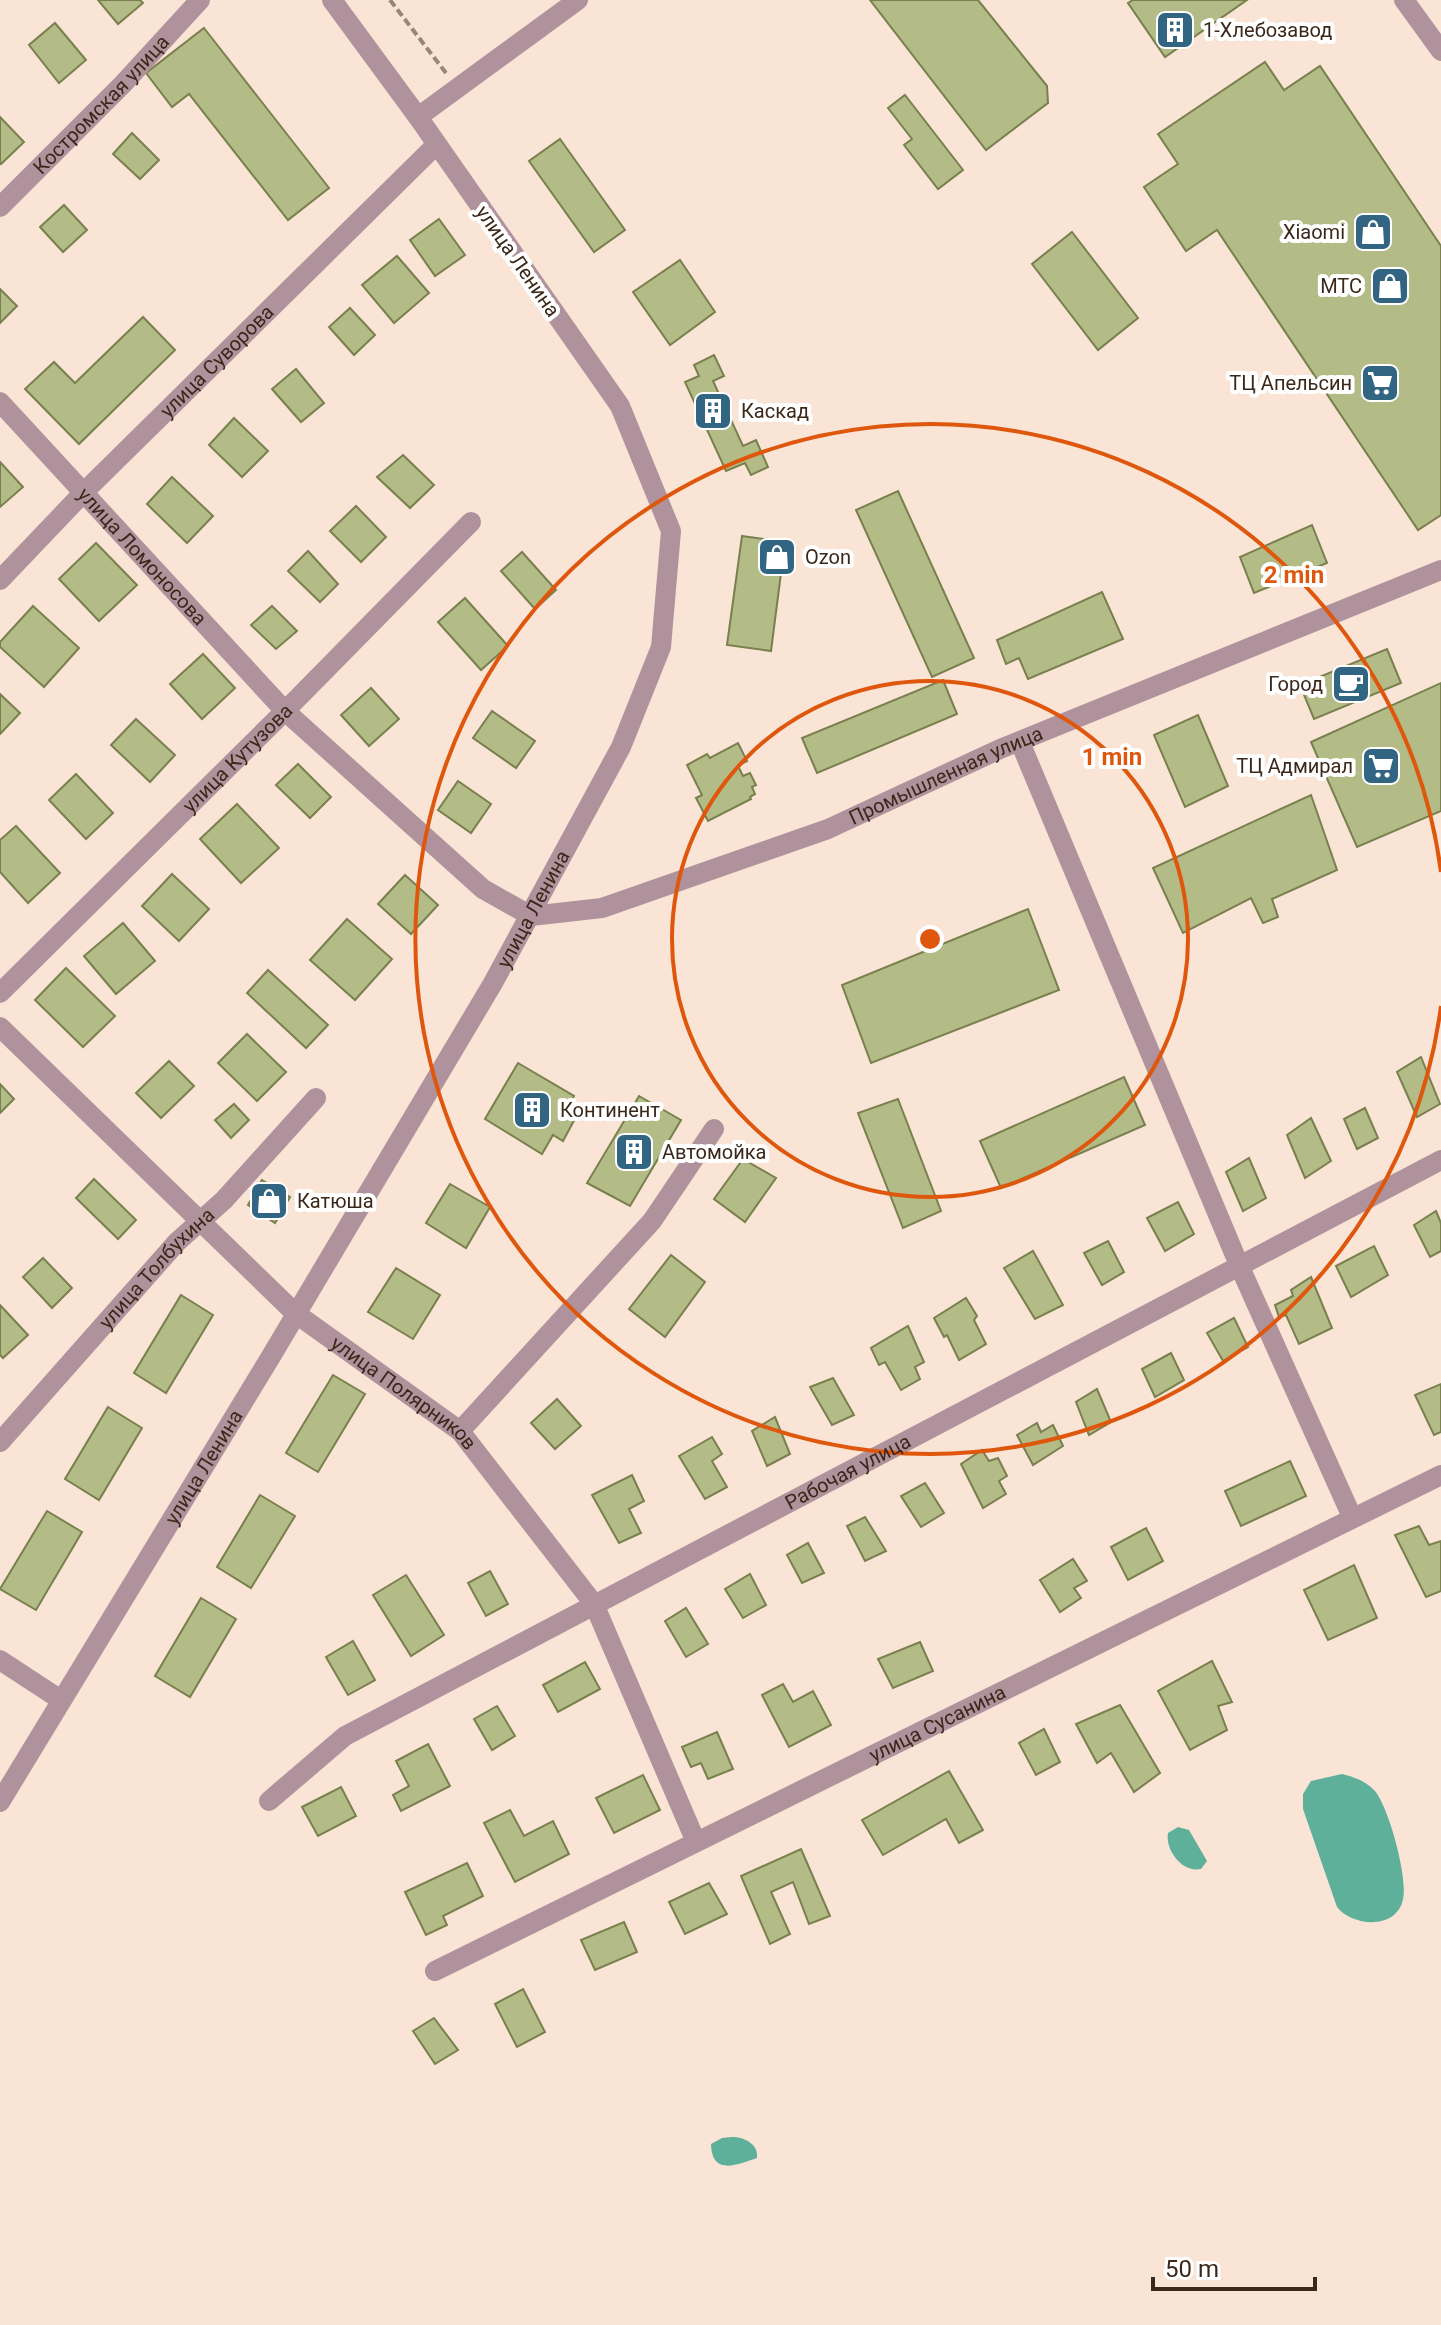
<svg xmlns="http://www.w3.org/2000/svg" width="1441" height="2325" font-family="Roboto,sans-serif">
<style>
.water{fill:#5eb09b}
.building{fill:#b3bb86;stroke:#79804d;stroke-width:2}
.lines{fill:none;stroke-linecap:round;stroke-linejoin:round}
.path{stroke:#9a8678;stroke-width:4;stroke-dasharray:8 4;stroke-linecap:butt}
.minor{stroke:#b0929c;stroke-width:20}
.ring{fill:none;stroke:#df570d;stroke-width:4}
.labels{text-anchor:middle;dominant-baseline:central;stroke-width:8;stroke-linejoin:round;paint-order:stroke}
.poi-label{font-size:20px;fill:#3b281a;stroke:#fff;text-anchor:start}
.street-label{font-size:20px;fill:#3b281a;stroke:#fff}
.centre{fill:#df570d;stroke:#fff;stroke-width:4}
.ring-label{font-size:24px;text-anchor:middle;font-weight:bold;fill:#df570d;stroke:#fff;stroke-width:8;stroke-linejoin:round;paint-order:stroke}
</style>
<rect width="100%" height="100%" fill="#f9e4d6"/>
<!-- water -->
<g class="water">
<path d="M1342,1774C1354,1777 1366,1781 1375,1791C1389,1808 1408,1878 1403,1899C1397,1930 1353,1927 1337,1907L1303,1809V1794L1311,1781Z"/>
<path d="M1178,1827L1189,1830L1207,1861L1201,1869C1182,1873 1165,1850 1168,1833Z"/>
<path d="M732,2137C744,2137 759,2144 757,2158C738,2164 712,2177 711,2144L722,2138Z"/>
</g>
<!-- building -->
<g class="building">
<polygon points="98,0 140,0 143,3 118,24"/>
<polygon points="870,0 978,0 1047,86 1048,103 986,150"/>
<polygon points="1133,0 1247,0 1165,57 1128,3"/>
<polygon points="55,23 86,60 59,83 29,45"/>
<polygon points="204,28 329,188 288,220 189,94 172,107 146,73"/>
<polygon points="1265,62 1284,90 1320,66 1441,246 1441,515 1418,530 1217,230 1186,251 1144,187 1178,164 1158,134"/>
<polygon points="905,95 963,170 938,189 904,145 912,139 888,108"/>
<polygon points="0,117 24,142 1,164 0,163"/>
<polygon points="132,133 159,160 140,179 113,154"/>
<polygon points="560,139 625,230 594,252 529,161"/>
<polygon points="64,205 87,230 63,252 40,227"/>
<polygon points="439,219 465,255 435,276 410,240"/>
<polygon points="1072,232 1138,318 1098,350 1032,264"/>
<polygon points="397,256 429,293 394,323 362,285"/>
<polygon points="680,260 715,312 670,345 633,292"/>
<polygon points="0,289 17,306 0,323"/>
<polygon points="350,308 375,335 354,355 329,327"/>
<polygon points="143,317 175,350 79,444 25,389 54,362 75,383"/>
<polygon points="714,355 724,376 713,381 743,446 756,440 768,467 751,475 745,463 726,471 685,382 699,376 694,365"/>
<polygon points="296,369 324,403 301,422 272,389"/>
<polygon points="234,418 268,451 242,477 209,445"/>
<polygon points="403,455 434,485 410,508 377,477"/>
<polygon points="0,462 23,487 0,507"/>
<polygon points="172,477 213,516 187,543 147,504"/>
<polygon points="898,491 974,658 932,677 856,510"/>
<polygon points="356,506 386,537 361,562 330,531"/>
<polygon points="1312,525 1327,563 1254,593 1240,557"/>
<polygon points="742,536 785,542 771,651 727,645"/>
<polygon points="96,543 137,585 99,621 59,579"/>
<polygon points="308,551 338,584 320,602 288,571"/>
<polygon points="522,552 556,590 535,609 501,571"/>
<polygon points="1102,592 1123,639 1028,679 1019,658 1006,664 997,640"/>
<polygon points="465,598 508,646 481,670 438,622"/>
<polygon points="33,606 79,648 44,687 0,647 0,642"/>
<polygon points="272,606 297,631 276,649 251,625"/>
<polygon points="1387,649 1401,683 1314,719 1300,685"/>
<polygon points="203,654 235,688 202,719 170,684"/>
<polygon points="943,680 957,714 817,773 802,738"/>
<polygon points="1441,683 1441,811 1357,847 1311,742"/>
<polygon points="371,688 399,719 369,746 341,715"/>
<polygon points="0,694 20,713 0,734"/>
<polygon points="492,711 535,741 516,768 473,738"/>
<polygon points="1198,715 1228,786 1185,807 1154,735"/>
<polygon points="136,719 175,755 150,782 111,745"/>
<polygon points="738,743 747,761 738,766 743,776 750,773 756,785 752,787 755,794 750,797 751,799 708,821 696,798 702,795 687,765 707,754 710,758"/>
<polygon points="298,764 331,797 310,818 276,785"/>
<polygon points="76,774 113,813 86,839 49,800"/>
<polygon points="458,781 491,804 471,833 438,810"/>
<polygon points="1311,795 1337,870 1272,899 1278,917 1263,923 1251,898 1183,933 1153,868"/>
<polygon points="237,804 279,848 241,883 200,839"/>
<polygon points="16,826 60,873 28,903 0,872 0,840"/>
<polygon points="172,874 209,909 179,941 142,906"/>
<polygon points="405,875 438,905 411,934 378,904"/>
<polygon points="1028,909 1059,990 871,1063 842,985"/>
<polygon points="347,919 392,959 355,1000 310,960"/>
<polygon points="123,923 155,961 116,994 84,956"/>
<polygon points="66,968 115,1016 83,1047 35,1000"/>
<polygon points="268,970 328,1025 306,1048 247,993"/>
<polygon points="247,1034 286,1072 257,1101 218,1063"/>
<polygon points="1421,1057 1440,1104 1417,1117 1397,1072"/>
<polygon points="169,1061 194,1086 161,1118 136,1093"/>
<polygon points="518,1063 574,1096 569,1107 578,1113 563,1141 553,1135 542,1154 485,1119"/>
<polygon points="1124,1077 1145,1125 1001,1188 980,1141"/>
<polygon points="0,1084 14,1099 0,1113"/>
<polygon points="639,1096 681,1120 630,1206 587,1183"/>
<polygon points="898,1099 941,1211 903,1228 858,1113"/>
<polygon points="234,1104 249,1120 231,1138 215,1120"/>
<polygon points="1365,1108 1378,1138 1357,1149 1344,1119"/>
<polygon points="1311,1118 1331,1161 1305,1178 1287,1135"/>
<polygon points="1249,1158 1266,1198 1243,1211 1226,1172"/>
<polygon points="743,1159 776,1178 745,1222 714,1199"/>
<polygon points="94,1179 136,1220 118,1239 76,1198"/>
<polygon points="262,1180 290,1197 275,1223 248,1205"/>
<polygon points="450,1184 490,1207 466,1248 426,1223"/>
<polygon points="1178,1202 1194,1234 1165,1251 1147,1218"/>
<polygon points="1436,1211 1441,1223 1441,1251 1430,1257 1414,1225"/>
<polygon points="1108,1241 1124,1272 1102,1285 1084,1253"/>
<polygon points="1374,1246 1388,1275 1351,1297 1336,1266"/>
<polygon points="1033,1251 1063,1305 1035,1319 1004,1268"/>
<polygon points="671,1255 705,1282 665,1337 629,1309"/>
<polygon points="43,1258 72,1288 52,1308 23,1277"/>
<polygon points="396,1268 440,1295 413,1339 368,1312"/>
<polygon points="1311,1277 1332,1328 1299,1344 1286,1315 1279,1317 1275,1305 1293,1296 1291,1290"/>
<polygon points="181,1295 213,1315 166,1393 134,1373"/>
<polygon points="966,1298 977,1316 974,1320 986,1344 959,1360 947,1335 944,1337 934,1318"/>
<polygon points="0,1305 28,1335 3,1358 0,1355"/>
<polygon points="1234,1318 1248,1347 1223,1361 1207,1333"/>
<polygon points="908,1326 924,1362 915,1367 920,1379 901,1390 885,1362 879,1365 871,1348"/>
<polygon points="1171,1353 1184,1380 1155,1397 1142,1369"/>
<polygon points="333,1375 365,1394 318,1472 286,1453"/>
<polygon points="833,1378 854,1415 832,1425 810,1387"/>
<polygon points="1441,1384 1441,1432 1434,1435 1415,1395"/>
<polygon points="1097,1389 1111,1422 1089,1435 1076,1402"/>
<polygon points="557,1399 581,1426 555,1449 531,1423"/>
<polygon points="108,1407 142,1428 99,1500 65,1479"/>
<polygon points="775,1417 790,1454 767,1466 752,1431"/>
<polygon points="1037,1423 1041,1432 1053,1425 1063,1446 1033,1465 1017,1435"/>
<polygon points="712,1437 722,1454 712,1461 727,1487 705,1499 679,1456"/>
<polygon points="982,1450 989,1461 998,1458 1007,1476 999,1481 1006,1494 983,1508 961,1464"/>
<polygon points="1290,1461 1306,1496 1241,1526 1225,1491"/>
<polygon points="632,1475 644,1501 629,1509 641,1533 619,1543 592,1495"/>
<polygon points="925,1483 944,1513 921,1527 901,1496"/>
<polygon points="260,1495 295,1516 251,1588 217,1567"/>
<polygon points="47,1511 82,1532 36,1610 0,1589"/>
<polygon points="865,1517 886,1551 865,1561 847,1526"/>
<polygon points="1419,1526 1429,1545 1441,1541 1441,1591 1426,1597 1395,1535"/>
<polygon points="1146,1528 1163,1561 1128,1580 1111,1547"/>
<polygon points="808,1543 824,1573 802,1583 787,1555"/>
<polygon points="1073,1559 1087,1581 1074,1588 1081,1598 1060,1612 1040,1580"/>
<polygon points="1354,1565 1377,1618 1328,1640 1304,1590"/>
<polygon points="490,1571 508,1604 486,1616 468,1583"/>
<polygon points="750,1574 766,1605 743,1618 725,1589"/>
<polygon points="406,1575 444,1635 411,1656 373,1595"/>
<polygon points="201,1598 236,1619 190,1697 155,1676"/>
<polygon points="686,1608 708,1644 686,1657 665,1621"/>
<polygon points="353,1641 375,1680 348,1695 326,1657"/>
<polygon points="920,1642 933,1671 893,1688 878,1659"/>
<polygon points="1212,1661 1232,1702 1218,1706 1227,1730 1190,1750 1158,1691"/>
<polygon points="585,1662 600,1689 558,1712 543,1685"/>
<polygon points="783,1684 793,1702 813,1691 831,1725 789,1747 762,1695"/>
<polygon points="1120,1705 1160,1773 1134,1792 1111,1753 1097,1763 1076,1724"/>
<polygon points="497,1706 515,1736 492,1750 474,1719"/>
<polygon points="1044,1729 1060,1762 1036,1775 1019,1743"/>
<polygon points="717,1732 733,1769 708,1779 701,1763 691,1767 682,1747"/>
<polygon points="428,1744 450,1786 401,1811 393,1795 409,1786 396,1761"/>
<polygon points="949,1771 983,1830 959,1843 946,1819 883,1855 862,1820"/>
<polygon points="643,1775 660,1810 614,1833 596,1798"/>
<polygon points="341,1787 356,1816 318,1836 302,1807"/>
<polygon points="510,1810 524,1836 553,1821 569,1854 515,1882 484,1823"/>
<polygon points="801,1849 830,1916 809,1924 793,1882 771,1892 790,1934 770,1944 741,1876"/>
<polygon points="467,1863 483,1896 443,1916 447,1925 426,1935 405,1892"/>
<polygon points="709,1883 727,1914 685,1934 669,1902"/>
<polygon points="624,1922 637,1952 595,1970 581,1940"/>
<polygon points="523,1989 545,2032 517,2047 495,2004"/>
<polygon points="434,2018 458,2050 435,2064 413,2031"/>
</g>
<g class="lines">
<!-- path -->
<polyline class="path" points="390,0 446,73"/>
<!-- minor -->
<g class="minor">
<polyline points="1404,0 1441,51"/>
<polyline points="418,117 578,0"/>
<path id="s1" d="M0,207L123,84L200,0"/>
<path id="s2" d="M0,402L285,711L483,889L531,916L602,908L828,829L1000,749L1441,570"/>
<path id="s3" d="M0,580L84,492L436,145"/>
<polyline points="1020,742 1239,1265 1352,1517"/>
<path id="s4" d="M0,993L285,711L471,522"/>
<path id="s5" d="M0,1027L295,1313L460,1431L594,1604L696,1842"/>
<polyline points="460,1431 652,1221 714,1129"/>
<path id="s6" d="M0,1442L177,1242L224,1200L316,1098"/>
<polyline points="0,1660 61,1700"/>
<path id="s7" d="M269,1801L345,1736L1441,1160"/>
<path id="s8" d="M0,1802L270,1358L493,983L621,747L661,647L671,531L620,406L418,117L332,0"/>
<path id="s9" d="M435,1971L1441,1475"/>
</g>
</g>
<!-- distance rings -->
<g class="ring">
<circle cx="930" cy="939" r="258"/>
<path d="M1441 1006A515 515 0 1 1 1441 872"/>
</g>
<!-- icons -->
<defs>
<symbol id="building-square" viewBox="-11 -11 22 22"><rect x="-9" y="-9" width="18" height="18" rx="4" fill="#316582" stroke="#fff"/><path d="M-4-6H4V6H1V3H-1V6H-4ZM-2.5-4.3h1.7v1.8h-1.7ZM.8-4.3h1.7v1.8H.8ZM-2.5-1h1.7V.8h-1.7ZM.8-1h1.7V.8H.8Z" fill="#fff"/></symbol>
<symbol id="shop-square" viewBox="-11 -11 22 22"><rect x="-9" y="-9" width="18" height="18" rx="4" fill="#316582" stroke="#fff"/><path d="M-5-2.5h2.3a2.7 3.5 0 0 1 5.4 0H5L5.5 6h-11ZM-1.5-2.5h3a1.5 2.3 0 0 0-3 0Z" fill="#fff"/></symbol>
<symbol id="supermarket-square" viewBox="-11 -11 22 22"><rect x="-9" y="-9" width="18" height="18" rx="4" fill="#316582" stroke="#fff"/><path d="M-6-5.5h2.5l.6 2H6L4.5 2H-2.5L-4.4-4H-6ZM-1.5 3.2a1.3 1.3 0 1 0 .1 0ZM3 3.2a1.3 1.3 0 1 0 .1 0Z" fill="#fff"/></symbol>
<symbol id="cafe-square" viewBox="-11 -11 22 22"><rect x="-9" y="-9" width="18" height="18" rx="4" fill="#316582" stroke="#fff"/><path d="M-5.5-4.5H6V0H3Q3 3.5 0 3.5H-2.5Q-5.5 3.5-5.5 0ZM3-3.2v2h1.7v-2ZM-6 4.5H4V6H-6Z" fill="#fff"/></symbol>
</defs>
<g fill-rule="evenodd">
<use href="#building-square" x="1153" y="8" width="44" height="44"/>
<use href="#shop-square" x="1351" y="210" width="44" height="44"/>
<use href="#shop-square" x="1368" y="264" width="44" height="44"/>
<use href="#supermarket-square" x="1358" y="361" width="44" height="44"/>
<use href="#building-square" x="691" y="389" width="44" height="44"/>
<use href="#shop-square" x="755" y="535" width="44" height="44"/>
<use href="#cafe-square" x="1329" y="662" width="44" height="44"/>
<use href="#supermarket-square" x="1359" y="744" width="44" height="44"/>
<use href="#building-square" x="510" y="1088" width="44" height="44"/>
<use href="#building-square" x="612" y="1130" width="44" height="44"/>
<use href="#shop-square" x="247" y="1179" width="44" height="44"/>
</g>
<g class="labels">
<!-- poi labels -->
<g class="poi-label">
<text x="1203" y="30">1-Хлебозавод</text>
<text x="1345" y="232" text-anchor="end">Xiaomi</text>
<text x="1362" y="286" text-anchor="end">МТС</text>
<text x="1352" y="383" text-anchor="end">ТЦ Апельсин</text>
<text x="741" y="411">Каскад</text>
<text x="805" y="557">Ozon</text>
<text x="1323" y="684" text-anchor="end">Город</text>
<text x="1353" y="766" text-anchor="end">ТЦ Адмирал</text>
<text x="560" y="1110">Континент</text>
<text x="662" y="1152">Автомойка</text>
<text x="297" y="1201">Катюша</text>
</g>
<!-- street labels -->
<g class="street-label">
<text stroke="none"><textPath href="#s1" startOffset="144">Костромская улица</textPath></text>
<text transform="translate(518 261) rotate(55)">улица Ленина</text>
<text stroke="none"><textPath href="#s3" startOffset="308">улица Суворова</textPath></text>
<text stroke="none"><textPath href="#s2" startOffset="210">улица Ломоносова</textPath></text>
<text stroke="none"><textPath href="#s4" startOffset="334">улица Кутузова</textPath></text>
<text stroke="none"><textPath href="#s2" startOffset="1182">Промышленная улица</textPath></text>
<text stroke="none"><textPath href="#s8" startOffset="1040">улица Ленина</textPath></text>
<text stroke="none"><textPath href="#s6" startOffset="234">улица Толбухина</textPath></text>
<text stroke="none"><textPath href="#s5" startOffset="546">улица Полярников</textPath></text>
<text stroke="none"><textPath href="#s8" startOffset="392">улица Ленина</textPath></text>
<text stroke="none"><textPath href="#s7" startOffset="668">Рабочая улица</textPath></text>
<text stroke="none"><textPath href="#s9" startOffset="560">улица Сусанина</textPath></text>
</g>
</g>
<circle cx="930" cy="939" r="12" class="centre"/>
<g class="ring-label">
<text x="1294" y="583">2 min</text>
<text x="1112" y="765">1 min</text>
</g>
<!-- scale -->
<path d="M1153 2277v12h162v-12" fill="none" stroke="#3b281a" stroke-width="4"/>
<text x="1165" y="2277" font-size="24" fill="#3b281a" stroke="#ffffff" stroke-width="6" paint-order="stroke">50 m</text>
</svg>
